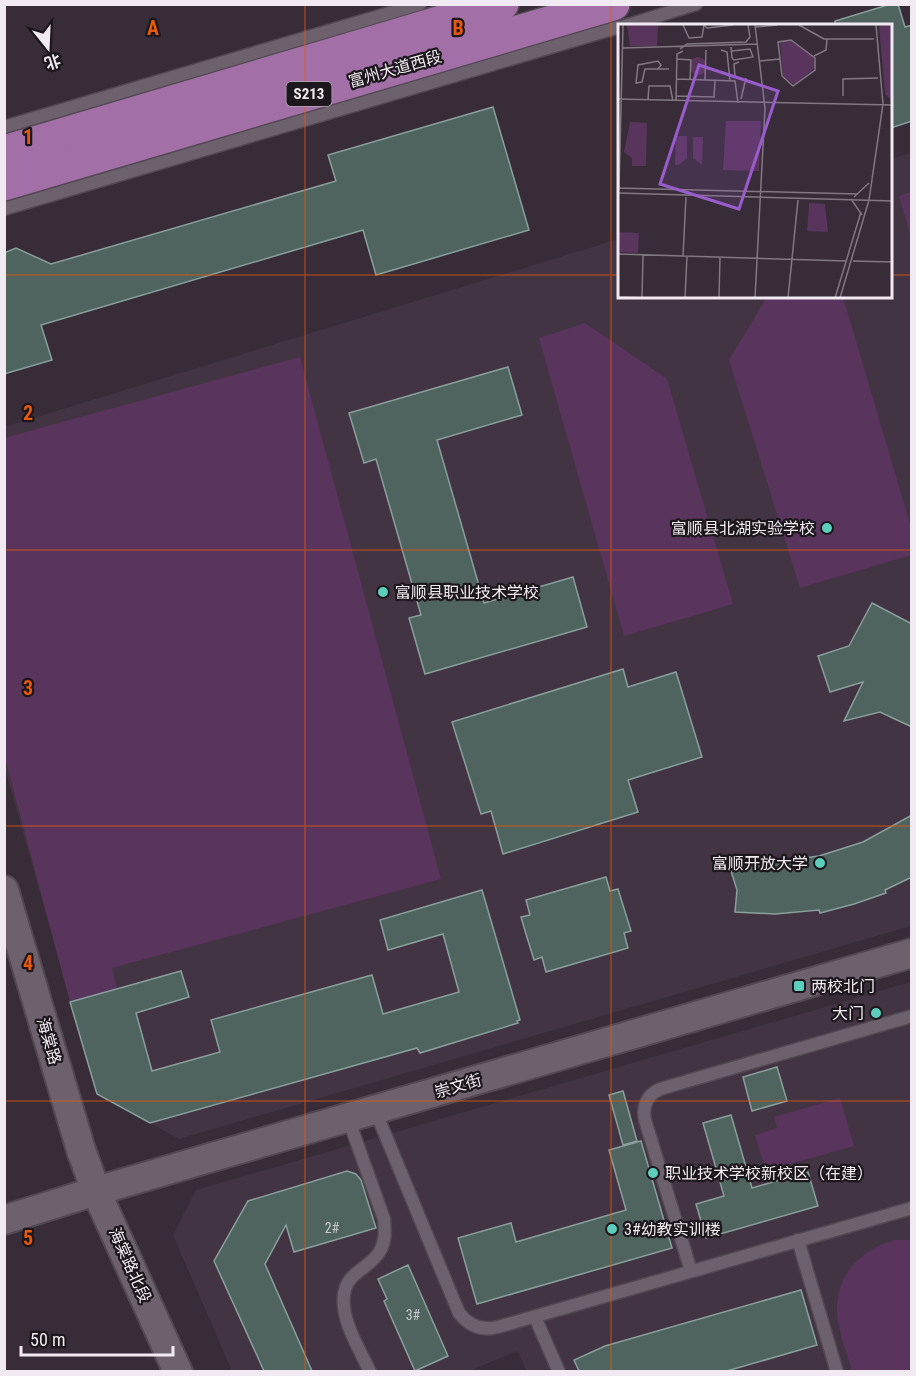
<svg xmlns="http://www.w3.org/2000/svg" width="916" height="1376" font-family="'Roboto Condensed','Noto Sans SC',sans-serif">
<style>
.built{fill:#433444}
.green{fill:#59345d}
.building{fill:#4f635f;stroke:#899f9b;stroke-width:1.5}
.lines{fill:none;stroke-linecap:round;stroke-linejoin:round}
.service-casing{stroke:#524852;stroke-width:15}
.tertiary-casing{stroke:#524852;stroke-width:32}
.primary-casing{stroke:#524852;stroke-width:36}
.service{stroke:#6e616e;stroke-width:12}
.tertiary{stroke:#6e616e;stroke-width:28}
.primary{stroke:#a26fa6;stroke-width:33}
.grid{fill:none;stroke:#e8590c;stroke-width:1.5;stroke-opacity:0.55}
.poi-dot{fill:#5ccebb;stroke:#1c171c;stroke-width:2}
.labels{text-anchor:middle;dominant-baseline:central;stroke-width:4.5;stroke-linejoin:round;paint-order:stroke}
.number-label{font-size:14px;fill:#c9c8cd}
.shield{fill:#1c171c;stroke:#b2abb2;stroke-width:1.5}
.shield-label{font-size:15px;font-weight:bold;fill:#f2eaf2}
.street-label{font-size:16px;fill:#f2eaf2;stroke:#1c171c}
.poi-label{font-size:16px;fill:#f2eaf2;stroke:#1c171c;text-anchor:start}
.inset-road{fill:none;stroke:#827882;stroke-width:1.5}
.view{fill:#995ccc;fill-opacity:0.15;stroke:#995ccc;stroke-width:3}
.inset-edge{fill:none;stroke:#f2eaf2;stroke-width:3}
.grid-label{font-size:20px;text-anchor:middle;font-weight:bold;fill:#e8590c;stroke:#1c171c;stroke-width:4.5;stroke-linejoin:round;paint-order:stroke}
</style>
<rect width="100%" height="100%" fill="#372c38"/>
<!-- built -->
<g class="built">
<polygon points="911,153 911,926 179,1139 97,1094 5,769 4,427 619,239 619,297 890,297 891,159"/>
<polygon points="911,982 911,1371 527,1371 517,1351 469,1371 232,1371 173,1235 196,1190"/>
</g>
<!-- green -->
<g class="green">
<polygon points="911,192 912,237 911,237 899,196"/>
<polygon points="767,297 843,297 911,527 911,555 800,588 729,360"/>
<polygon points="585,323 667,379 733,604 624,636 539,338"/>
<polygon points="300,357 441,879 112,968 117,989 70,1002 5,758 4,438"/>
<polygon points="840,1098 854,1146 766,1171 755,1135 777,1128 774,1117"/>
<path d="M894,1240H911V1371H852C847,1352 838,1332 837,1312C836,1274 861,1250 894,1240Z"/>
</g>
<!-- building -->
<g class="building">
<polygon points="891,4 898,4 905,27 912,25 912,121 891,128 891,26 835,26 835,21"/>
<polygon points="493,107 529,230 376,275 363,230 41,325 52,360 4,374 4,253 16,248 51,264 336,181 328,155"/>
<polygon points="508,367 522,415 437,440 484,603 573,577 587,627 425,674 409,618 421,615 376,459 364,463 349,413"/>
<polygon points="872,603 912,624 912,727 880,712 844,721 863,682 830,692 818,656 849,646"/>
<polygon points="623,669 628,687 676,672 702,757 628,780 638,812 503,854 491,811 481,814 452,722"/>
<polygon points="912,815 912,877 885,890 886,893 854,904 820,913 819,910 775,914 735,912 737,890 727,858 781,861 819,856 863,842"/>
<polygon points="606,877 610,891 618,889 631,931 624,933 628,948 546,972 542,957 534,960 526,934 521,917 530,915 526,900"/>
<polygon points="482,890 520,1020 517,1021 518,1023 420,1053 417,1048 150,1123 97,1094 70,1002 181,971 189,997 136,1013 152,1071 220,1052 211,1020 372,975 383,1014 459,992 443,934 388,950 380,920"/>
<polygon points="777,1067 787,1101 752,1111 743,1077"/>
<polygon points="623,1091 637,1141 623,1145 609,1095"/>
<polygon points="731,1115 752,1188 808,1172 818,1206 706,1238 696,1204 724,1196 703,1123"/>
<polygon points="641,1141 672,1248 477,1304 458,1238 511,1223 516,1242 626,1210 609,1150"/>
<polygon points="347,1171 356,1174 361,1180 376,1228 294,1252 286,1225 265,1264 312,1371 264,1371 214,1261 248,1201"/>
<polygon points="408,1265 448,1356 415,1371 384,1301 387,1299 378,1279"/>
<polygon points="801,1290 817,1345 727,1371 579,1371 574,1360 605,1346"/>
</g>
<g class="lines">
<defs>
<g id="service">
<polyline points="625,26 696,4"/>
<polyline points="4,127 420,4"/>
<polyline points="4,209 619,27"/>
<path d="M375,1110L459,1313C469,1326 482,1331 498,1327L912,1208"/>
<path d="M348,1118L384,1219C385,1230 386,1241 380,1251C367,1273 340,1271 344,1307C346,1328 361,1352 370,1372"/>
<polyline points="798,1240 837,1372"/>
<path d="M691,1271L645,1120C642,1106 647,1095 660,1089L912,1016"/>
<polyline points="535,1317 559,1372"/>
</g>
<g id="tertiary">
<polyline points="4,890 81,1150 96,1191 178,1372"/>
<polyline points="4,1220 96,1191 912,953"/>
</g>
<g id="primary">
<polyline points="4,152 502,4"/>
<polyline points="4,184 613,4"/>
</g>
</defs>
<!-- service casing -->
<use href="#service" class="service-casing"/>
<!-- tertiary casing -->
<use href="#tertiary" class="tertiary-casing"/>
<!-- primary casing -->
<use href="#primary" class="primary-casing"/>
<!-- service -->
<use href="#service" class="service"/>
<!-- tertiary -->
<use href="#tertiary" class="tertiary"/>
<!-- primary -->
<use href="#primary" class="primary"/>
</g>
<!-- grid -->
<path class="grid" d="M305,4V1372M611,4V1372M4,275H619M890,275H912M4,550H912M4,826H912M4,1101H912"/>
<!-- markers -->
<g class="poi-dot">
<circle cx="827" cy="528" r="6"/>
<circle cx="383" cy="592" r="6"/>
<circle cx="820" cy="863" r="6"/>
<rect x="793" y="980" width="12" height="12" rx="3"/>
<circle cx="876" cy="1013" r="6"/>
<circle cx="653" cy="1173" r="6"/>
<circle cx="612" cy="1229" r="6"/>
</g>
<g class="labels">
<!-- number labels -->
<g class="number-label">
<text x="332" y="1228">2#</text>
<text x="413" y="1315">3#</text>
</g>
<!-- shield labels -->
<rect class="shield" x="286.5" y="82" width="45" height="24" rx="4.5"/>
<g class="shield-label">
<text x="309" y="94">S213</text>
</g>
<!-- street labels -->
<g class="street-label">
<text transform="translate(395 69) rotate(-16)">富州大道西段</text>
<text transform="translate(49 1041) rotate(74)">海棠路</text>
<text transform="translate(458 1086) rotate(-16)">崇文街</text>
<text transform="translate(130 1265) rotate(66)">海棠路北段</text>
</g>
<!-- poi labels -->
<g class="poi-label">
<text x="815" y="528" text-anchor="end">富顺县北湖实验学校</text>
<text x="395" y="592">富顺县职业技术学校</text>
<text x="808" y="863" text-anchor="end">富顺开放大学</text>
<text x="811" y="986">两校北门</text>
<text x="864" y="1013" text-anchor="end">大门</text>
<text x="665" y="1173">职业技术学校新校区（在建）</text>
<text x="624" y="1229">3#幼教实训楼</text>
</g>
</g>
<!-- overview -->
<g transform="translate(618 24)">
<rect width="274" height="274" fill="#372c38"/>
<path d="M9,1H40L39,22H12ZM261,1H274V77L267,70ZM173,16L195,32L197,44L176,61L165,52L162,17ZM71 42a9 9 0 1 1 18 0a9 9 0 1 1-18 0ZM108,97H143L141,147L105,146ZM12,98L29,99L28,142H14V134L6,128ZM58,112H69V134L61,141H57ZM75,113H85L84,141L75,134ZM191,179L207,180L210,208L189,207ZM0,208L21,209L20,229L2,228Z" fill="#59345d"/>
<path class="inset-road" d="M65,1L71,14L84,13L86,1M86,1L89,4L115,1M181,1L206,15H256M138,3L159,1M173,16L197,34V46L175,62L164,52L160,18ZM113,23L114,34L116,36L135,33L132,25L114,27M5,24L139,20M62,25L69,20L128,18L132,13L130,1M103,26L109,28L112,57M196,32L208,26L209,15M59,35L73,36L72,56M142,37L162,35M40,45L43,41L40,37L20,41L18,59L24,58L27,45H51M117,53L116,40L121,38M59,55L117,57L120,79M87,56L88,26M58,72L96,73L97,57M225,72V55L260,54M0,75L275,81M123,75L128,54M30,76L31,62H52L55,77M58,77L59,30L65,27M0,164L240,170M1,166L5,1M0,169L275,177M236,173L251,159M233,175L244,191M0,230L229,237M65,232L68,173M235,237L275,238M0,273L31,274M24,274L25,231M67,274L69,232M101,274L102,233M137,274L147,84L137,1M170,274L180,176M217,274L243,188M222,274L251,176L265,80L258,1"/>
<path class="view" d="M81,41L160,67L121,185L42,160Z"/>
<rect width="274" height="274" class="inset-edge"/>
</g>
<g class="grid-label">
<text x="153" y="35">A</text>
<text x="458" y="35">B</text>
<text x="28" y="144">1</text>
<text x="28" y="420">2</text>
<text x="28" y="695">3</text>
<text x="28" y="970">4</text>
<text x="28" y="1245">5</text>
</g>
<!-- border -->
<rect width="916" height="1376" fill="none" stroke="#f2eaf2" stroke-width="12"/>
<!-- north arrow -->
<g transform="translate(48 48) rotate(162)" stroke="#1c171c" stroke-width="4.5" paint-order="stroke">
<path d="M0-4.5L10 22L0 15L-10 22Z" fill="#f2eaf2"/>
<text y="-9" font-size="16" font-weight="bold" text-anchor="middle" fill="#f2eaf2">北</text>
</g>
<!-- scale -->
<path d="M21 1346v9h152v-9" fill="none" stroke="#f2eaf2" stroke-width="3"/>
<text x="30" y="1346" font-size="18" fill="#f2eaf2" stroke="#1c171c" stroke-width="4.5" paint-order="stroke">50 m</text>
</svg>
